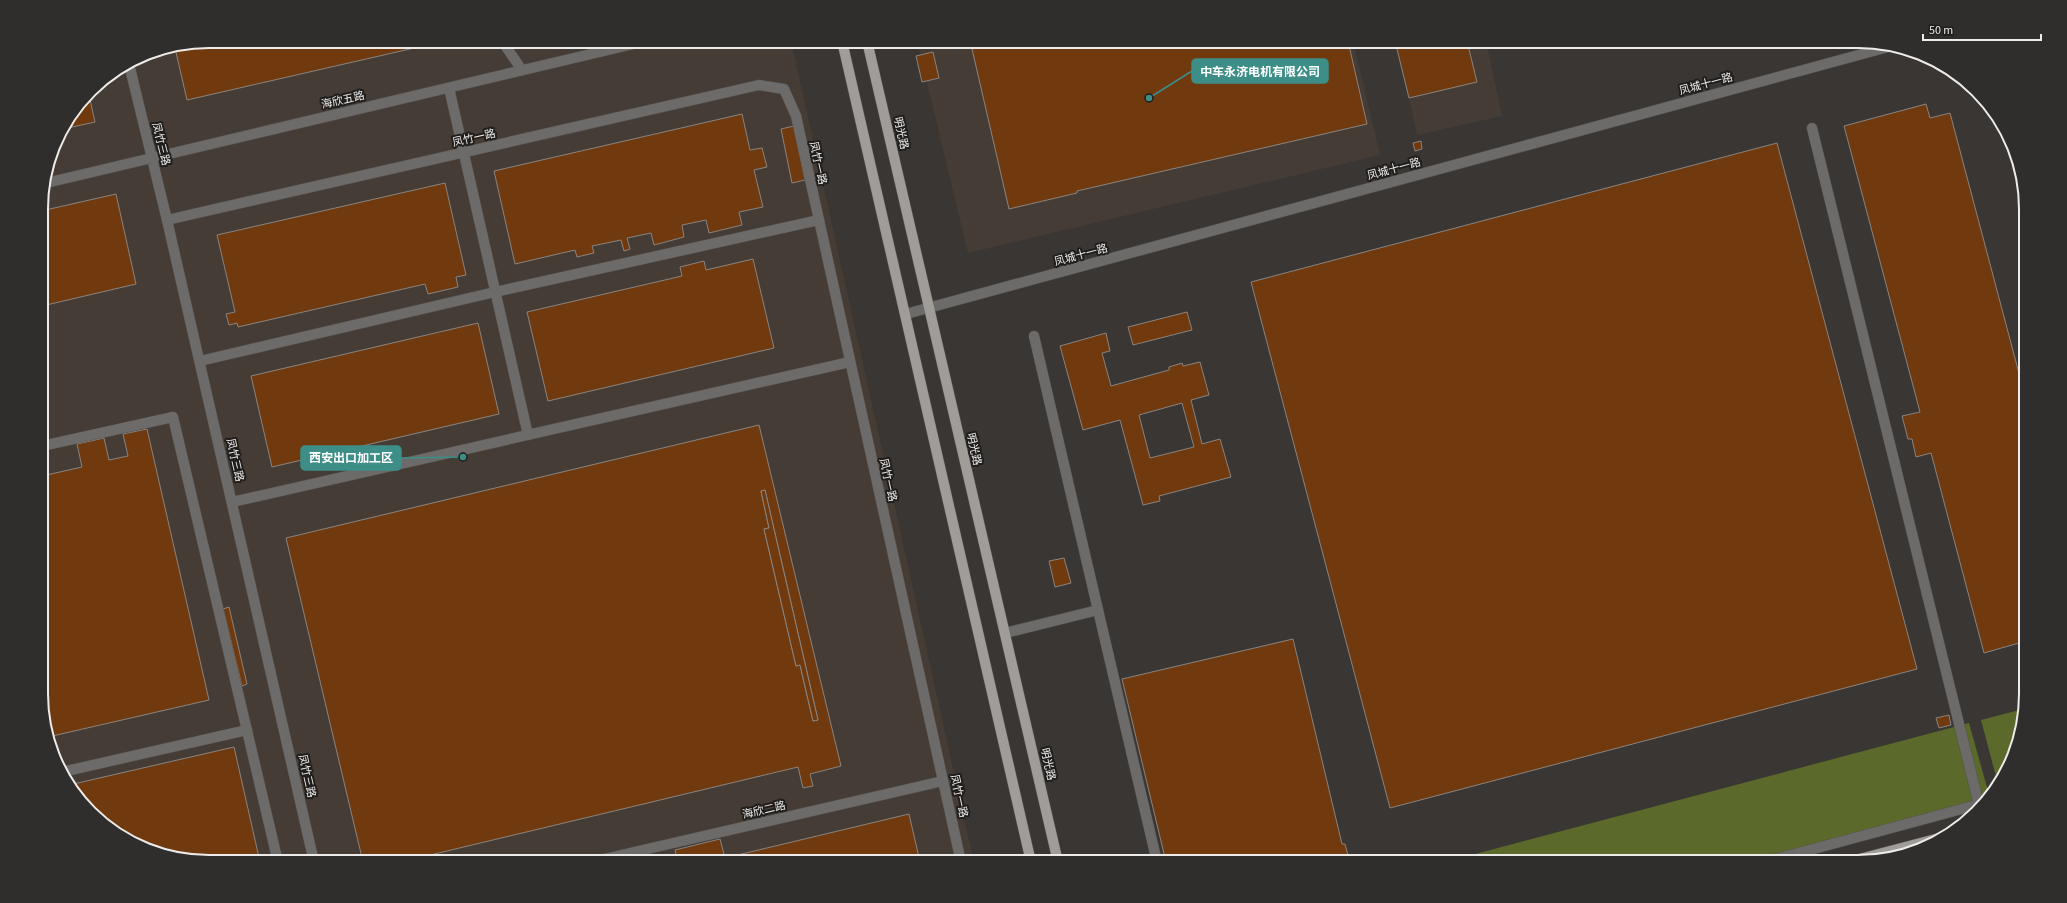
<svg xmlns="http://www.w3.org/2000/svg" width="2067" height="903" font-family="'Source Sans 3','Noto Sans SC',sans-serif">
<style>
.built{fill:#453d35}
.green{fill:#5b692a}
.building{fill:#703a0e;stroke:#898481;fill-rule:evenodd}
.lines{fill:none;stroke-linecap:round;stroke-linejoin:round}
.minor-casing{stroke:#575350;stroke-width:11}
.major-casing{stroke:#575350;stroke-width:11}
.minor{stroke:#6c6b69;stroke-width:10}
.major{stroke:#a09d99;stroke-width:10}
.labels{text-anchor:middle;dominant-baseline:central;stroke-width:4;stroke-linejoin:round;paint-order:stroke}
.street-label{font-size:11px;fill:#eeecea;stroke:#201e1c}
.rim{fill:none;stroke:#eeecea;stroke-width:2}
.leader{fill:none;stroke:#3c8e87;stroke-width:1.5}
.callout-dot{fill:#3c8e87;stroke:#201e1c;stroke-width:1.5}
.callout{fill:#3c8e87;stroke:#3c8e87;stroke-width:1.5}
.callout-label{font-size:12px;text-anchor:middle;font-weight:bold;fill:#fff}
</style>
<rect width="100%" height="100%" fill="#3a3633"/>
<!-- built -->
<g class="built">
<polygon points="209,41 791,41 974,862 209,862 145,849 107,827 76,796 54,758 42,716 41,198 58,135 98,83 145,54"/>
<polygon points="917,41 1353,41 1380,155 968,253"/>
<polygon points="1397,41 1486,41 1502,116 1417,135"/>
</g>
<!-- green -->
<g class="green">
<polygon points="2023,709 2013,758 1998,784 1981,720"/>
<polygon points="1969,723 1990,798 1988,799 1753,862 1445,862"/>
</g>
<!-- building -->
<g class="building">
<polygon points="209,41 436,41 436,43 187,100 175,48"/>
<polygon points="979,41 1348,41 1367,124 1077,191 1077,193 1009,209 972,49 980,47"/>
<polygon points="1395,41 1467,41 1477,82 1409,98"/>
<polygon points="933,52 939,78 922,82 916,56"/>
<polygon points="89,95 95,122 63,129"/>
<polygon points="1926,104 1930,118 1950,113 2025,396 2026,641 1984,653 1931,453 1916,457 1912,439 1908,439 1902,416 1920,412 1844,126"/>
<polygon points="742,114 750,150 762,148 767,167 754,170 763,207 739,212 742,225 709,233 706,220 682,225 684,237 654,245 651,233 627,238 630,249 624,251 621,240 592,246 594,253 577,257 575,250 515,264 494,171"/>
<polygon points="794,126 805,180 792,183 781,129"/>
<polygon points="1421,141 1422,149 1415,151 1413,143"/>
<polygon points="1777,143 1917,669 1390,808 1251,282"/>
<polygon points="445,183 466,275 456,277 458,287 428,294 425,284 238,327 237,323 229,325 226,314 235,312 217,235"/>
<polygon points="116,194 136,284 42,306 41,211"/>
<polygon points="753,259 774,348 548,401 527,312 682,276 680,267 704,261 706,270"/>
<polygon points="1187,312 1192,330 1133,345 1128,327"/>
<polygon points="478,323 499,414 272,467 251,376"/>
<path d="M1106,333L1110,351L1102,353L1111,386L1169,370V367L1182,363L1183,366L1200,362L1209,395L1191,400L1202,444L1220,439L1231,477L1159,496L1160,501L1143,505L1120,420L1083,430L1060,346ZM1182,403L1194,447L1150,458L1139,415Z"/>
<path d="M759,425L841,766L810,774L813,786L803,788L798,767L401,862H363L286,538ZM765,490L818,720L813,721L800,665L796,666L764,529L769,528L761,491Z"/>
<polygon points="147,429 209,700 48,737 42,716 42,476 82,467 77,444 104,438 109,460 128,456 123,434"/>
<polygon points="765,490 818,720 813,721 800,665 796,666 764,529 769,528 761,491"/>
<polygon points="1064,558 1071,583 1055,587 1049,561"/>
<polygon points="229,607 247,684 242,686 223,609"/>
<polygon points="1293,639 1342,844 1345,844 1349,859 1346,860 1346,862 1166,862 1122,679"/>
<polygon points="1949,715 1951,725 1939,728 1936,718"/>
<polygon points="234,747 260,862 209,862 145,849 107,827 76,796 69,785"/>
<polygon points="909,814 920,862 678,862 675,850 720,839 725,858"/>
</g>
<g class="lines">
<defs>
<g id="minor">
<polyline points="502,41 522,70"/>
<polyline points="129,64 167,220 314,862"/>
<polyline points="449,88 528,435"/>
<polyline points="1812,128 1979,805"/>
<polyline points="46,183 646,41"/>
<polyline points="167,220 759,85 784,89 796,116 961,862"/>
<polyline points="906,314 1888,47"/>
<polyline points="1034,336 1098,610"/>
<polyline points="200,361 495,292 819,220"/>
<polyline points="42,446 173,417 278,862"/>
<polyline points="232,502 850,362"/>
<polyline points="1005,633 1098,610 1157,862"/>
<polyline points="62,772 247,730"/>
<polyline points="591,862 943,781"/>
<polyline points="1765,862 1984,803"/>
</g>
<g id="major">
<polyline points="842,41 1031,862"/>
<polyline points="867,41 1058,862"/>
<polyline points="1848,862 1947,836"/>
</g>
</defs>
<!-- minor casing -->
<use href="#minor" class="minor-casing"/>
<!-- major casing -->
<use href="#major" class="major-casing"/>
<!-- minor -->
<use href="#minor" class="minor"/>
<!-- major -->
<use href="#major" class="major"/>
</g>
<g class="labels">
<!-- street labels -->
<g class="street-label">
<text transform="translate(1706 84) rotate(-15)">凤城十一路</text>
<text transform="translate(343 100) rotate(-13)">海欣五路</text>
<text transform="translate(901 133) rotate(77)">明光路</text>
<text transform="translate(474 138) rotate(-13)">凤竹一路</text>
<text transform="translate(161 144) rotate(76)">凤竹三路</text>
<text transform="translate(818 163) rotate(77)">凤竹一路</text>
<text transform="translate(1394 169) rotate(-15)">凤城十一路</text>
<text transform="translate(1081 255) rotate(-15)">凤城十一路</text>
<text transform="translate(974 449) rotate(77)">明光路</text>
<text transform="translate(235 460) rotate(77)">凤竹三路</text>
<text transform="translate(888 480) rotate(77)">凤竹一路</text>
<text transform="translate(1048 764) rotate(77)">明光路</text>
<text transform="translate(307 776) rotate(77)">凤竹三路</text>
<text transform="translate(959 796) rotate(77)">凤竹一路</text>
<text transform="translate(764 810) rotate(-13)">海欣二路</text>
</g>
</g>
<!-- crop -->
<path d="M0 0H2067V903H0ZM209 48H1858A161 161 0 0 1 2019 209V694A161 161 0 0 1 1858 855H209A161 161 0 0 1 48 694V209A161 161 0 0 1 209 48Z" fill="#302e2c" fill-rule="evenodd"/>
<path class="rim" d="M209 48H1858A161 161 0 0 1 2019 209V694A161 161 0 0 1 1858 855H209A161 161 0 0 1 48 694V209A161 161 0 0 1 209 48Z"/>
<!-- callouts -->
<path class="leader" d="M1149 98L1192 71M463 457L401 458"/>
<g class="callout-dot">
<circle cx="1149" cy="98" r="4"/>
<circle cx="463" cy="457" r="4"/>
</g>
<g class="callout">
<rect x="1192" y="59" width="136" height="24" rx="4"/>
<rect x="301" y="446" width="100" height="24" rx="4"/>
</g>
<g class="callout-label">
<text x="1260" y="76">中车永济电机有限公司</text>
<text x="351" y="462">西安出口加工区</text>
</g>
<!-- scale -->
<path d="M1923 34v6h118v-6" fill="none" stroke="#eeecea" stroke-width="2"/>
<text x="1929" y="34" font-size="12" fill="#eeecea" stroke="#201e1c" stroke-width="3" paint-order="stroke">50 m</text>
</svg>
